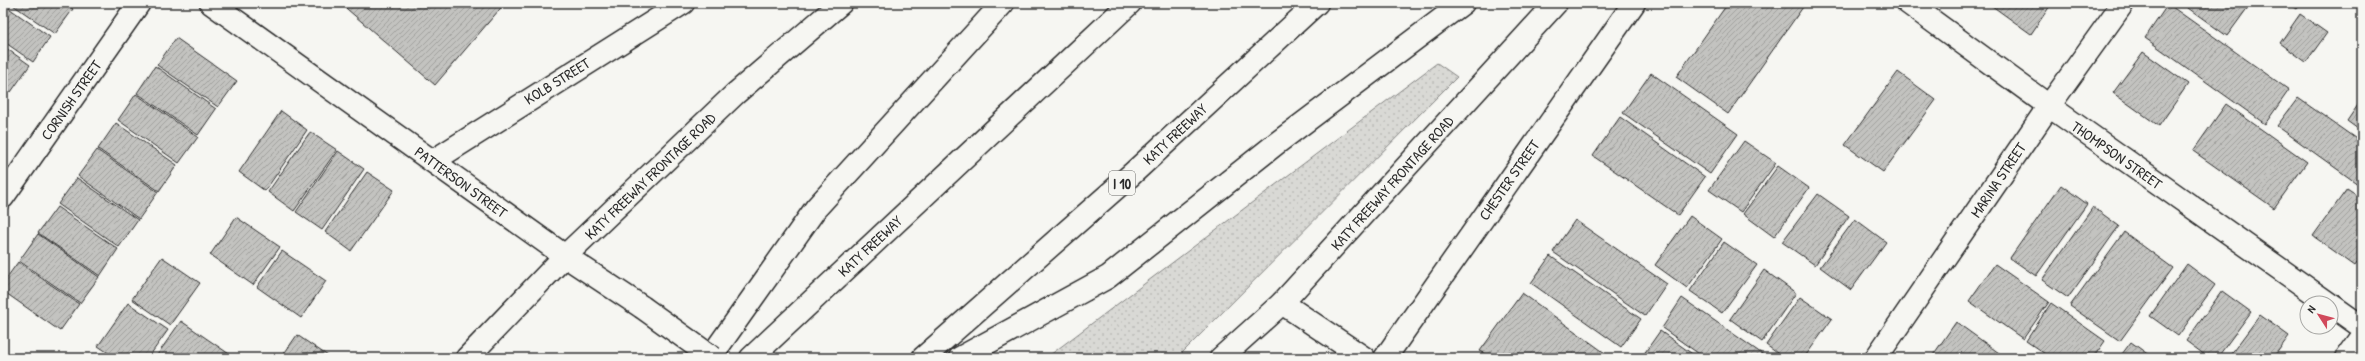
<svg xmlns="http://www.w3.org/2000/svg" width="2365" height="361" font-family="'Patrick Hand',sans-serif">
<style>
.grass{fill:url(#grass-dots);stroke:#828280}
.building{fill:url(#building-hatch);stroke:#2b2b2b}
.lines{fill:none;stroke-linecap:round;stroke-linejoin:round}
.minor-casing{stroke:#2b2b2b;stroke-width:25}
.major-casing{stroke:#2b2b2b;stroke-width:25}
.highway-casing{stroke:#2b2b2b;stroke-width:25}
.minor{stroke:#f6f6f2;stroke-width:22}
.major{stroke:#f6f6f2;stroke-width:22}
.highway{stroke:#f6f6f2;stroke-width:22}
.minor-bridge-casing{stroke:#2b2b2b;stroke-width:25;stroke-linecap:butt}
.minor-bridge{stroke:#f6f6f2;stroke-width:22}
.labels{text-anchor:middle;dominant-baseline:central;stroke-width:3.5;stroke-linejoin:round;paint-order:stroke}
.shield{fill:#f6f6f2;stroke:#686867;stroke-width:1}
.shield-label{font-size:14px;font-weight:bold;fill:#2b2b2b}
.street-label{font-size:15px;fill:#2b2b2b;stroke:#f6f6f2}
</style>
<defs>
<pattern id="grass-dots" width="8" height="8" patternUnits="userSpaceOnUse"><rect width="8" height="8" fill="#d9d9d5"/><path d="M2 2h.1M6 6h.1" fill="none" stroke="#babab7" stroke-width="1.8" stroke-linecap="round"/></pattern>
<pattern id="building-hatch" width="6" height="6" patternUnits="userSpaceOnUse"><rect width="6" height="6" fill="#c3c3c0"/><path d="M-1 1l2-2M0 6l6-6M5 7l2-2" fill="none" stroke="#9f9f9c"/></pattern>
</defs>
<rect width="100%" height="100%" fill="#f6f6f2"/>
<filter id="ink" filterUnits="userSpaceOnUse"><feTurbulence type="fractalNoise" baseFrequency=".025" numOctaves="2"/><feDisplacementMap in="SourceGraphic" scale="8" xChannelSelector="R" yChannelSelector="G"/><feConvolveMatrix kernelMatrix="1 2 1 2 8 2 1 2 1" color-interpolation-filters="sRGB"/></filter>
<g filter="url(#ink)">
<!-- grass -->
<polygon class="grass" points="1437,63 1457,77 1177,358 1046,358"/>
<!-- building -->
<g class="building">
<polygon points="10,3 65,3 73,9 55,34"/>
<polygon points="340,3 505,3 435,85"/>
<polygon points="1728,3 1797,3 1803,7 1728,114 1676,77"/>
<polygon points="1988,3 2052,3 2031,34"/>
<polygon points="2181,3 2251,3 2227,36"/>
<polygon points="2287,3 2300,3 2296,9"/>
<polygon points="3,4 50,37 33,62 3,41"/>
<polygon points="2168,4 2289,90 2265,124 2145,38"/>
<polygon points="2300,14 2327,33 2306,62 2280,43"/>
<polygon points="176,38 237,81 218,107 157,65"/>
<polygon points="3,46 30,65 11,92 3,87"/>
<polygon points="2143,52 2188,84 2159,126 2113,93"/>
<polygon points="155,66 216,109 198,135 137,93"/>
<polygon points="1898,72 1936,100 1883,172 1845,145"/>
<polygon points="1651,73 1738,134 1710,174 1623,113"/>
<polygon points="136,94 198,137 179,163 118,120"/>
<polygon points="2298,98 2362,143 2362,187 2277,126"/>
<polygon points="2362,99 2362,132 2347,121"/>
<polygon points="2226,104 2307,162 2274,208 2193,151"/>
<polygon points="281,111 307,130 265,191 239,172"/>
<polygon points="1620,117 1705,177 1678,215 1593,156"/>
<polygon points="116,123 177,165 159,191 98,149"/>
<polygon points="310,132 337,150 294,211 268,192"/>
<polygon points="1744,141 1776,163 1741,212 1709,190"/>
<polygon points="97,150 158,192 139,219 78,176"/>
<polygon points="338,151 364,169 322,230 296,212"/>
<polygon points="1778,166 1809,188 1774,237 1743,214"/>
<polygon points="367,172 394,190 351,251 325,232"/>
<polygon points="77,178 138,220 119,247 58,204"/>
<polygon points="2061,185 2087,204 2036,276 2010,258"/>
<polygon points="2347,189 2362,199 2362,256 2355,266 2313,236"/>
<polygon points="1818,194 1849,216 1815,265 1782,242"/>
<polygon points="57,207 118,249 100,276 38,233"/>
<polygon points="2093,207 2119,226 2068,298 2042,280"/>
<polygon points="1690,216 1722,239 1687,288 1655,265"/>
<polygon points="236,217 280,247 253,285 210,255"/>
<polygon points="1855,219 1886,242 1851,290 1820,267"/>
<polygon points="1575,220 1667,284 1645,316 1553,252"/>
<polygon points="2124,232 2173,268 2120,341 2070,306"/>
<polygon points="38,234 99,277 80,303 19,261"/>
<polygon points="1724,242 1757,265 1722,313 1690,291"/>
<polygon points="282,251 326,281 301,318 257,287"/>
<polygon points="1550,256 1641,319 1621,347 1531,283"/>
<polygon points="162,257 200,283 170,325 132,299"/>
<polygon points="18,262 79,304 60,331 3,291 3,283"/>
<polygon points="1995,264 2049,302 2023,339 1969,301"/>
<polygon points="2187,264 2215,285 2178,336 2150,316"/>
<polygon points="1764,270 1796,293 1762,342 1730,319"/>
<polygon points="2222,291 2251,312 2217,358 2209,358 2186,341"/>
<polygon points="1522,293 1605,353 1602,358 1490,358 1480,351"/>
<polygon points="1800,297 1832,319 1804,358 1784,358 1766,345"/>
<polygon points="1682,298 1768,358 1705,358 1662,328"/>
<polygon points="128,303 168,330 148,358 116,358 98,346"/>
<polygon points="2051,303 2105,341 2093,358 2051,358 2026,341"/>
<polygon points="2260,315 2289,336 2273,358 2228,358"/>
<polygon points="181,321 235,358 155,358"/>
<polygon points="1956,322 2006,358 1931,358"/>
<polygon points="1660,331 1698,358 1641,358"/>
<polygon points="297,335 331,358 281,358"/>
<polygon points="2131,342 2153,358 2119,358"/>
</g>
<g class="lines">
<defs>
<g id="minor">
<polyline points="211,3 565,256 642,307"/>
<polyline points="1908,3 2049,106 2328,303"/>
<polyline points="433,161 683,3"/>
<polyline points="3,197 139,3"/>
<polyline points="1282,303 1364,358"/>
<polyline points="2331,305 2362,327"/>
<polyline points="1385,358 1634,3"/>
<polyline points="1876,358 2049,106 2123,3"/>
<polyline points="2347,358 2362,337"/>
</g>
<g id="major">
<polyline points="467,358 565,256 735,94 841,3"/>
<polyline points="1221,358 1282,303 1556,3"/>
</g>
<g id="highway">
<polyline points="710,358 816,208 1003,3"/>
<polyline points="751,358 1130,3"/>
<polyline points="923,358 1132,174 1317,3"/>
<polyline points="960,358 1108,277 1277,143 1463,3"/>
</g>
</defs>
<!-- minor casing -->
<use href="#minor" class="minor-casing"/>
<!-- major casing -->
<use href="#major" class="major-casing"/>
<!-- highway casing -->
<use href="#highway" class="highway-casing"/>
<!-- minor -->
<use href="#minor" class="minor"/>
<!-- major -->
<use href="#major" class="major"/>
<!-- highway -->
<use href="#highway" class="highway"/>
<defs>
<polyline id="minor-bridge" points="642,307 713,358"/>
</defs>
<!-- minor-bridge casing -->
<use href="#minor-bridge" class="minor-bridge-casing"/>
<!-- minor-bridge -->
<use href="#minor-bridge" class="minor-bridge"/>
</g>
</g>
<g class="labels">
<!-- shield labels -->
<rect class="shield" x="1109" y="171" width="26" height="24" rx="3"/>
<g class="shield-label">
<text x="1122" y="183">I 10</text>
</g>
<!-- street labels -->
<g class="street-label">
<text transform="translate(557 81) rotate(-32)">KOLB STREET</text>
<text transform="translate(71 100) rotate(-55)">CORNISH STREET</text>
<text transform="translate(1175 134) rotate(-43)">KATY FREEWAY</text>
<text transform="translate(2117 155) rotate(35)">THOMPSON STREET</text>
<text transform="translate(650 176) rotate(-44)">KATY FREEWAY FRONTAGE ROAD</text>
<text transform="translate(1509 180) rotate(-55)">CHESTER STREET</text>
<text transform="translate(1998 180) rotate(-56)">MARINA STREET</text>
<text transform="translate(461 182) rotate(36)">PATTERSON STREET</text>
<text transform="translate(1392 183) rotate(-48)">KATY FREEWAY FRONTAGE ROAD</text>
<text transform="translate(870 246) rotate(-43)">KATY FREEWAY</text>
</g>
</g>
<!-- margin -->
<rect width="2365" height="361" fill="none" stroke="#f6f6f2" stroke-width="16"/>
<rect x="8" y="8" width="2349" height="345" fill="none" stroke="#2b2b2b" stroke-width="1.5" filter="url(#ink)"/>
<!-- north arrow -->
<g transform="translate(2319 315) rotate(306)"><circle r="19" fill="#f6f6f2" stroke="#a5a5a2"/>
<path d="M0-3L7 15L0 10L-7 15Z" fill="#d1495b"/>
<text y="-6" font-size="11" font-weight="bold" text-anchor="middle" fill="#2b2b2b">N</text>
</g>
</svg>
